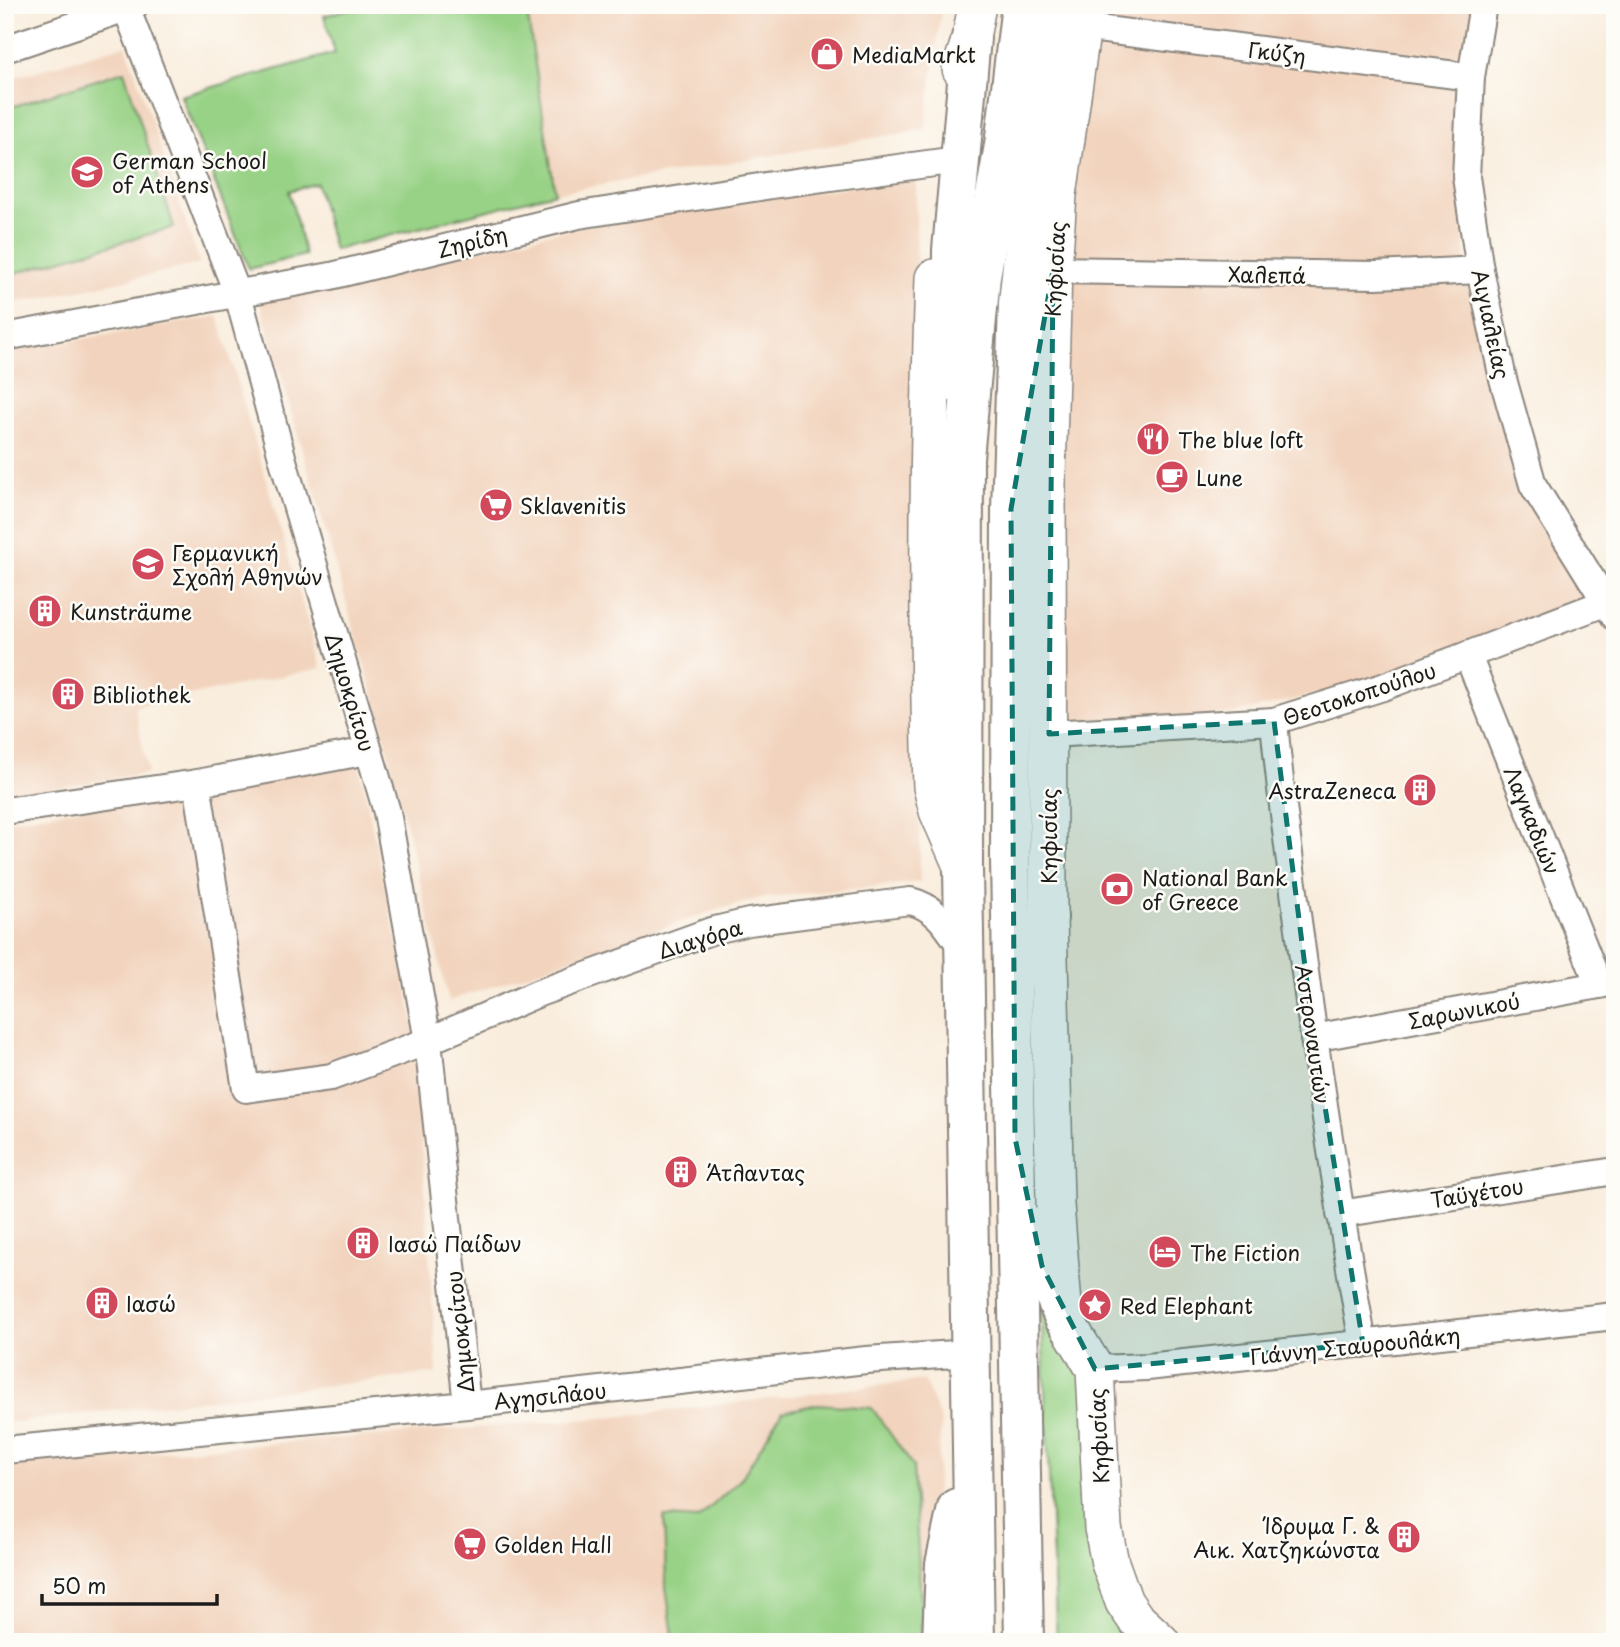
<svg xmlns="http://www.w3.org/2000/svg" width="1620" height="1647" font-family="'Playpen Sans',sans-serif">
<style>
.built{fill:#f2d4be}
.green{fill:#98d286;stroke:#5a7751;stroke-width:2}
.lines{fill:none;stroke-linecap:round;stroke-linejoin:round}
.street-casing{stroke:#8a847c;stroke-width:30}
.secondary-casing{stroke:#8a847c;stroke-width:40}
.primary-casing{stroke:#8a847c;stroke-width:42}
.street{stroke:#fff;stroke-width:26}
.secondary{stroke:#fff;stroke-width:37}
.primary{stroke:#fff;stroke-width:38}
.marked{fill:#0f766e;fill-opacity:0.2;stroke:#0f766e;stroke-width:5;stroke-dasharray:14 9;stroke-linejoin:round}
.labels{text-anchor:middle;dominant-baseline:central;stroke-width:5;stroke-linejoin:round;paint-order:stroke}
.street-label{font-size:21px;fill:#1c1c1c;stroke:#fdfcf7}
.poi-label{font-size:21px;fill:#1c1c1c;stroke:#fdfcf7;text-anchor:start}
</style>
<rect width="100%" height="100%" fill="#fdfcf7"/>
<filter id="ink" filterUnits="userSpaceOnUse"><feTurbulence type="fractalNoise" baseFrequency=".0143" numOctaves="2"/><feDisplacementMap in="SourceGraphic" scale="14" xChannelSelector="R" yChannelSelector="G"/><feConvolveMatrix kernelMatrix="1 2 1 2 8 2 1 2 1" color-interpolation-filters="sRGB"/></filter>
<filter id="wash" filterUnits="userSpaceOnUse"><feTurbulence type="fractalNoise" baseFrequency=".00686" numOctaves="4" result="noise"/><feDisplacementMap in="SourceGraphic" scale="28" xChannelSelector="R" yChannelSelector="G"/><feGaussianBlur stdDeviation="1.57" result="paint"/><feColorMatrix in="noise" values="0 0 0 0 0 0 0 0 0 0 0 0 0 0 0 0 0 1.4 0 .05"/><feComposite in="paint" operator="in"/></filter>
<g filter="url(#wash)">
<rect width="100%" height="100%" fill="#f9eddd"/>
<!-- built -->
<g class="built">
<polygon points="526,5 942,5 925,129 555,193"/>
<polygon points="1106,5 1476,5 1464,240 1469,285 1502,420 1598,599 1381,679 1237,713 1055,727 1065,257 1083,102"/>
<polygon points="126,45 200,264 35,300 5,304 5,80"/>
<polygon points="916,177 920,882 761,898 707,913 449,1001 381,723 260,303 547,234 609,222"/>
<polygon points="218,316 321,668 135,707 148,773 5,796 5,352"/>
<polygon points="359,763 414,1025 437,1373 5,1423 5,821"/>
<polygon points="924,1380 941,1421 927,1642 5,1642 5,1464 616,1417"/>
</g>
<!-- green -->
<g class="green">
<polygon points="362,5 526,5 555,193 334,250 316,183 289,191 305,255 249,269 181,96 335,53 324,16"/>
<polygon points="124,71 174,227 5,276 5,109"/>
<polygon points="1040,1287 1091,1381 1141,1642 1057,1642"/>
<polygon points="818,1404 872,1408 913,1466 921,1602 921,1642 674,1642 666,1587 664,1517 698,1519 741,1479 782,1412"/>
</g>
</g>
<g filter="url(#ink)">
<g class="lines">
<defs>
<g id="street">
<polyline points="125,5 238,295 284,464 387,812 428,1041 467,1405"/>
<polyline points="1483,5 1471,77 1466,177 1480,270 1503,379 1533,485 1615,617"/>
<polyline points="1082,27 1471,77"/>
<polyline points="5,49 135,5"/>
<polyline points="1053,270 1376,275 1480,270"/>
<polyline points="5,337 331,276 579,215 772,185 942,162"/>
<polyline points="1468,656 1599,985"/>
<path d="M1274,721C1281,803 1293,884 1304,965C1321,1092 1341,1218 1363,1344"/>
<polyline points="1049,734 1274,721 1383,687 1615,599"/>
<path d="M197,783L246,1089L331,1077L428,1041L539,993L711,931L749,922L910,901C937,907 949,929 963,950"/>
<polyline points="5,811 197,783 368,751"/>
<polyline points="1314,1038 1615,982"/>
<polyline points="1340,1214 1615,1171"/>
<polyline points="1095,1369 1147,1367 1615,1316"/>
<polyline points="5,1450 467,1405 866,1360 970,1353"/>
</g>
<g id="secondary">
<polyline points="1085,5 1058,195 1053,270 1047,476 1048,917 1055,1205 1064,1318 1095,1369 1103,1528 1110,1563 1124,1602 1135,1618 1161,1642"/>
<polyline points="961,69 971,38 977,5"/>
<path d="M934,278C928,448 927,617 932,787L938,811L963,868"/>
</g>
<g id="primary">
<polyline points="1035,376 1053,270"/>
<polyline points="951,382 952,250 971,38"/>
<polyline points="1013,980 1048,917"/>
<polyline points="1030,1226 1042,1266 1064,1318"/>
<polyline points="942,1642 945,1564 957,1508"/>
<polyline points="975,1642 963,868 964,458 981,276 1004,145 1021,5"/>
<polyline points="1024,1642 1010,860 1011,509 1018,303 1034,151 1055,5"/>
</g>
</defs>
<!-- street casing -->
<use href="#street" class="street-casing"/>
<!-- secondary casing -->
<use href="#secondary" class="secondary-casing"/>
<!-- primary casing -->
<use href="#primary" class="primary-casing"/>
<!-- street -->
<use href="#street" class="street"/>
<!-- secondary -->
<use href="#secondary" class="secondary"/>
<!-- primary -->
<use href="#primary" class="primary"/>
</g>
</g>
<!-- marked area -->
<path class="marked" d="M1053,270L1049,734L1274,721L1314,1038L1363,1344L1095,1369L1042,1266L1015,1138L1011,509Z"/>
<!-- icons -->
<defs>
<symbol id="shop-disc" viewBox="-11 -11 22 22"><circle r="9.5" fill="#d1495b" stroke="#fdfcf7"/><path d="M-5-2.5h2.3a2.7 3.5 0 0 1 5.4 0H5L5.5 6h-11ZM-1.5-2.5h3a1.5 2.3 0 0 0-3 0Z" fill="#fff"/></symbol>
<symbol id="school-disc" viewBox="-11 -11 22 22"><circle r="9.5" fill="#d1495b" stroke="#fdfcf7"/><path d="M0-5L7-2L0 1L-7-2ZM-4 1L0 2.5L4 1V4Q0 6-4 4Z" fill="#fff"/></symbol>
<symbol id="restaurant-disc" viewBox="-11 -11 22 22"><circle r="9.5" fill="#d1495b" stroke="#fdfcf7"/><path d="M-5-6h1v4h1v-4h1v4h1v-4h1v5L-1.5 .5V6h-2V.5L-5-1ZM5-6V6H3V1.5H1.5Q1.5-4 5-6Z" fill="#fff"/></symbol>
<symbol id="cafe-disc" viewBox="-11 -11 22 22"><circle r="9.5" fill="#d1495b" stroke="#fdfcf7"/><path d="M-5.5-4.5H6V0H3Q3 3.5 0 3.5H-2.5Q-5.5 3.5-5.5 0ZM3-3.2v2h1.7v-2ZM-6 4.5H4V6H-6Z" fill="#fff"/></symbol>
<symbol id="supermarket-disc" viewBox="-11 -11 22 22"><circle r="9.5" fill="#d1495b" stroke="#fdfcf7"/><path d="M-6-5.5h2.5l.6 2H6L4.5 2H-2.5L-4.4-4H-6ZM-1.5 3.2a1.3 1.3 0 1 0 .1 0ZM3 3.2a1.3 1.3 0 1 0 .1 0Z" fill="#fff"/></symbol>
<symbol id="building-disc" viewBox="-11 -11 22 22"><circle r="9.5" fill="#d1495b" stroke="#fdfcf7"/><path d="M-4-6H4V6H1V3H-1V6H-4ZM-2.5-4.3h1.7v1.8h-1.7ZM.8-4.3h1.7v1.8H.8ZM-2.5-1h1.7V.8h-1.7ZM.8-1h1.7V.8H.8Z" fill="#fff"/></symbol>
<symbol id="bank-disc" viewBox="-11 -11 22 22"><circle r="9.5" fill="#d1495b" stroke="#fdfcf7"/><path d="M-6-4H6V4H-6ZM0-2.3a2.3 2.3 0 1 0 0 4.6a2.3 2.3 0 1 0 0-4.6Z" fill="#fff"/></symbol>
<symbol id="hotel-disc" viewBox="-11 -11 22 22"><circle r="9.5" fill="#d1495b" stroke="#fdfcf7"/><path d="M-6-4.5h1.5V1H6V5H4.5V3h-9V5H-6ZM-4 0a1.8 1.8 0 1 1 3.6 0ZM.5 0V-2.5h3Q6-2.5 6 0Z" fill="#fff"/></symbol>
<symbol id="sight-disc" viewBox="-11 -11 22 22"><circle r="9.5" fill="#d1495b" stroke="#fdfcf7"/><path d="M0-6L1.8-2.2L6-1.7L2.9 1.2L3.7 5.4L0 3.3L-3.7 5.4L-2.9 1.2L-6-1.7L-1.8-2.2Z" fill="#fff"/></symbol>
</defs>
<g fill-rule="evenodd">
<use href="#shop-disc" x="808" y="35" width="38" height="38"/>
<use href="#school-disc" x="68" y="153" width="38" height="38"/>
<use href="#restaurant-disc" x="1134" y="420" width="38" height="38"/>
<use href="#cafe-disc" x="1153" y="458" width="38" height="38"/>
<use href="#supermarket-disc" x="477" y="486" width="38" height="38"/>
<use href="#school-disc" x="129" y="545" width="38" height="38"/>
<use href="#building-disc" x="26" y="592" width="38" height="38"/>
<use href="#building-disc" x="49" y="675" width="38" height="38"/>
<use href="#building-disc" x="1401" y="771" width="38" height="38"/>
<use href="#bank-disc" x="1098" y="870" width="38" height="38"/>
<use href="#building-disc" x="662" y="1153" width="38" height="38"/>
<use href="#building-disc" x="344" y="1224" width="38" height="38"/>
<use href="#hotel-disc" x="1146" y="1233" width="38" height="38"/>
<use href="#building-disc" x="83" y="1284" width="38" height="38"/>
<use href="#sight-disc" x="1076" y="1286" width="38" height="38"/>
<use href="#building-disc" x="1385" y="1518" width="38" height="38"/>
<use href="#supermarket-disc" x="451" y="1525" width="38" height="38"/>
</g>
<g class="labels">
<!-- street labels -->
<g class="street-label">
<text transform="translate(1277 52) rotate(7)">Γκύζη</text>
<text transform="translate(472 241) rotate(-14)">Ζηρίδη</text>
<text transform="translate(1054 269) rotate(-87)">Κηφισίας</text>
<text transform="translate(1267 274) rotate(1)">Χαλεπά</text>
<text transform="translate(1492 324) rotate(78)">Αιγιαλείας</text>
<text transform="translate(351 692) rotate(73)">Δημοκρίτου</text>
<text transform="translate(1359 693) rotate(-18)">Θεοτοκοπούλου</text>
<text transform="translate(1533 820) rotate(68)">Λαγκαδιών</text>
<text transform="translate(1048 836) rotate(-90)">Κηφισίας</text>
<text transform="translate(700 938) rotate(-17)">Διαγόρα</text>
<text transform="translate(1464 1010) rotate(-11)">Σαρωνικού</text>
<text transform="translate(1314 1034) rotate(82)">Αστροναυτών</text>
<text transform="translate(1477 1192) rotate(-9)">Ταϋγέτου</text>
<text transform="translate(459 1332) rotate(-96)">Δημοκρίτου</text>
<text transform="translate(1355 1345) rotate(-6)">Γιάννη Σταυρουλάκη</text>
<text transform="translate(550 1395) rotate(-6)">Αγησιλάου</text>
<text transform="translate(1098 1436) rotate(-93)">Κηφισίας</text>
</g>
<!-- poi labels -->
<g class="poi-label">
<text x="852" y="54">MediaMarkt</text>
<text x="112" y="160">German School<tspan x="112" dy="24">of Athens</tspan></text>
<text x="1178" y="439">The blue loft</text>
<text x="1196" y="477">Lune</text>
<text x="520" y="505">Sklavenitis</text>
<text x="172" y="552">Γερμανική<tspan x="172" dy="24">Σχολή Αθηνών</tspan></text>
<text x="70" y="611">Kunsträume</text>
<text x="92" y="694">Bibliothek</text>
<text x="1396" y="790" text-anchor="end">AstraZeneca</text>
<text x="1142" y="877">National Bank<tspan x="1142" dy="24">of Greece</tspan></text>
<text x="706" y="1172">Άτλαντας</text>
<text x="388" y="1243">Ιασώ Παίδων</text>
<text x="1190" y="1252">The Fiction</text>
<text x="126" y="1303">Ιασώ</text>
<text x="1120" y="1305">Red Elephant</text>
<text x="1380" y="1525" text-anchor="end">Ίδρυμα Γ. &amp;<tspan x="1380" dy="24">Αικ. Χατζηκώνστα</tspan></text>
<text x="494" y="1544">Golden Hall</text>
</g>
</g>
<!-- margin -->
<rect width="1620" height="1647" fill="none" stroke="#fdfcf7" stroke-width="28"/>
<!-- scale -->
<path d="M42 1594v10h175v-10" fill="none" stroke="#1c1c1c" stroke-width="3.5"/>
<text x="52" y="1594" font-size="21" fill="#1c1c1c" stroke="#fdfcf7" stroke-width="5" paint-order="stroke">50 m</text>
</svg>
